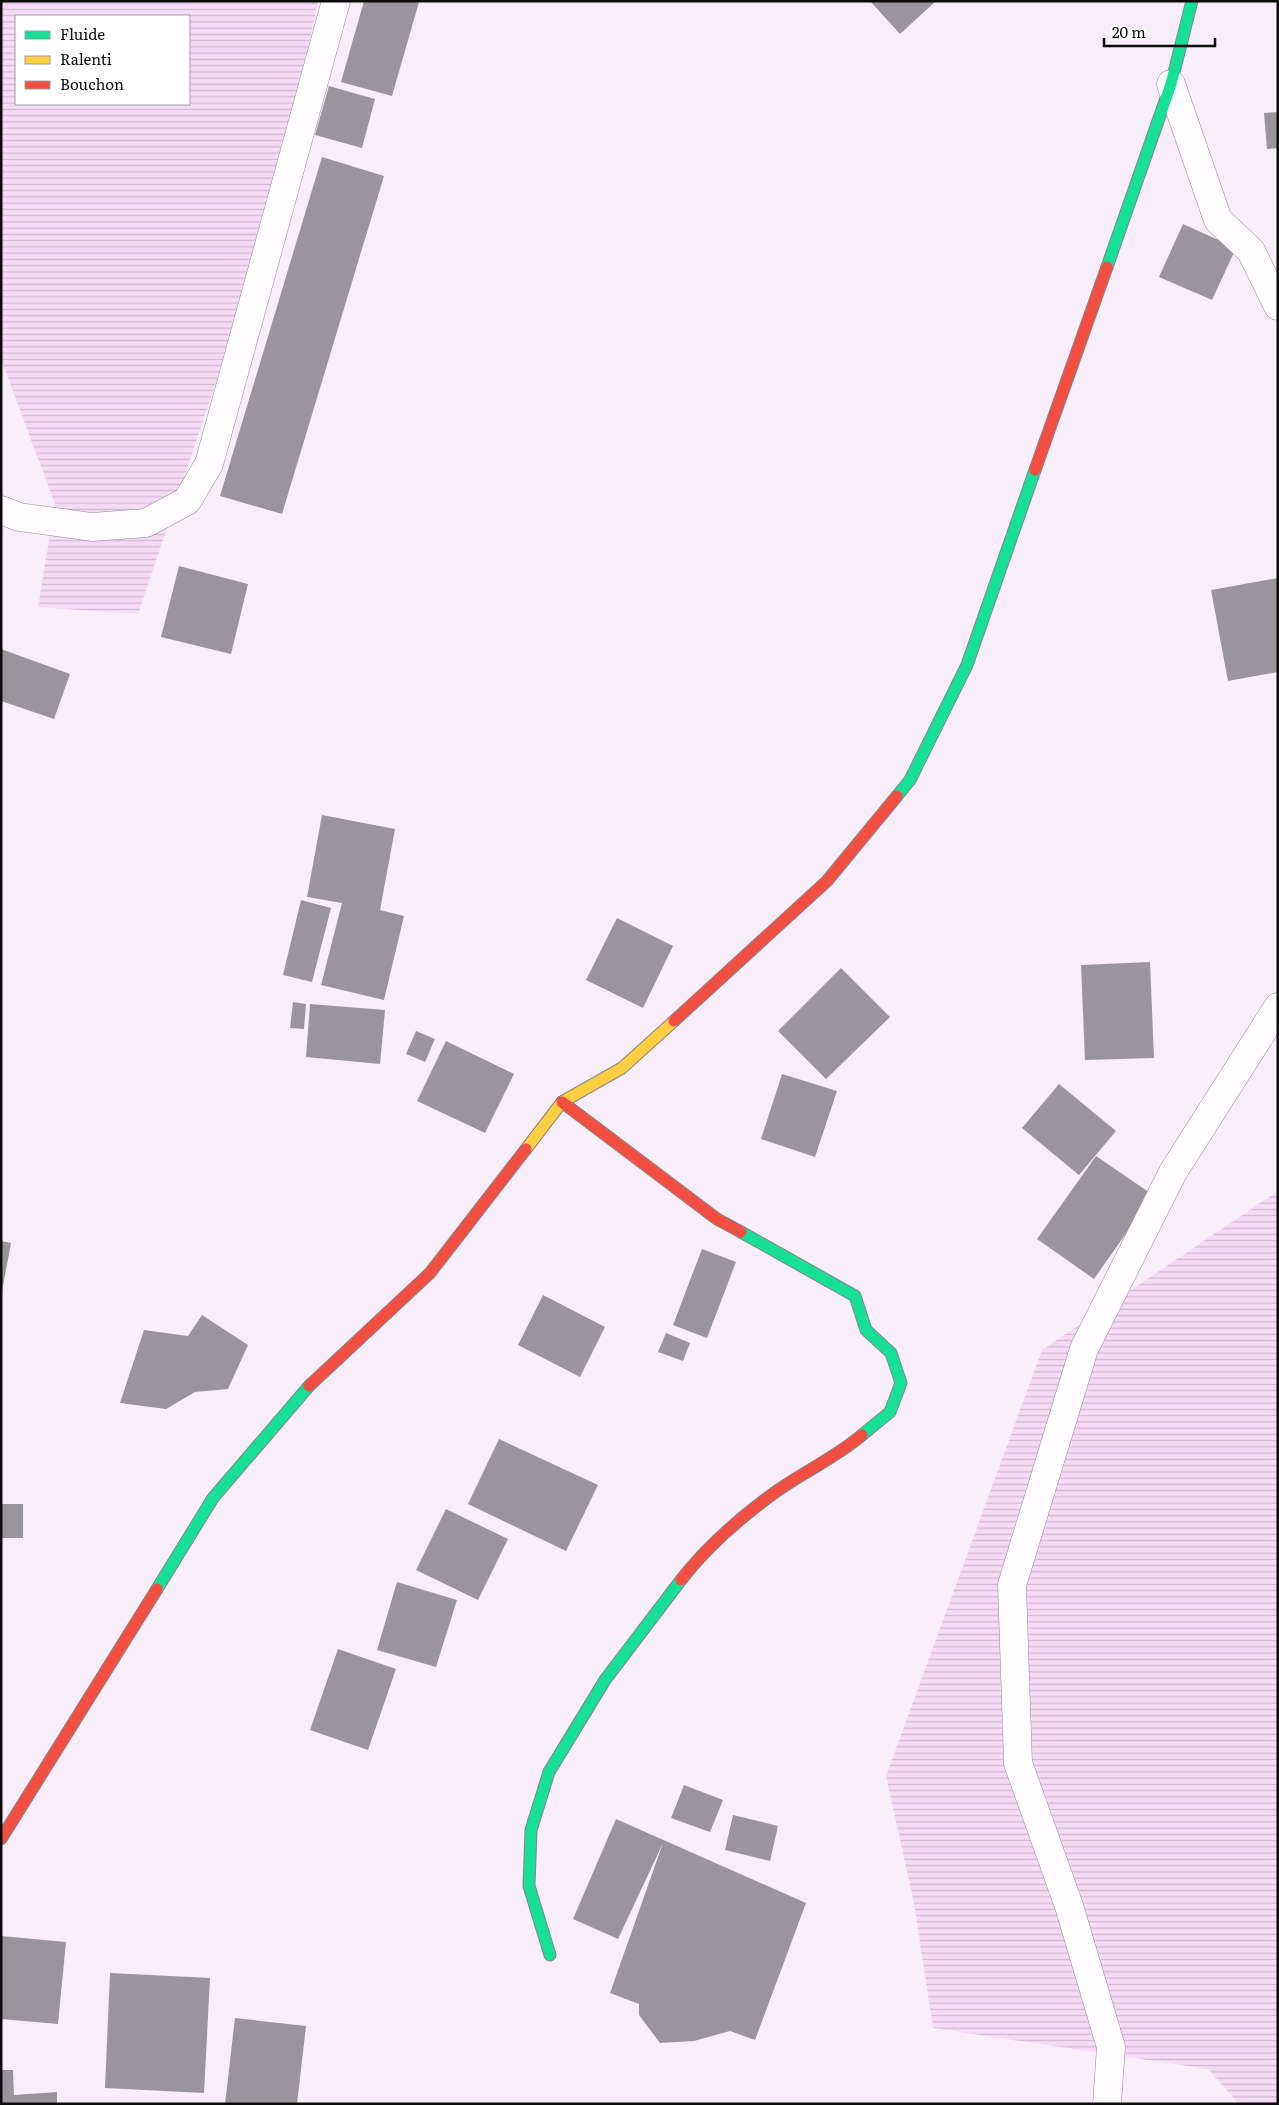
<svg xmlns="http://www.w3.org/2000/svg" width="1279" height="2105" font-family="Literata,serif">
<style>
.farmland{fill:url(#farmland-rules);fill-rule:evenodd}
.building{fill:#9a949c}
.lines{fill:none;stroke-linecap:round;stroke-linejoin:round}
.street-casing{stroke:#928d93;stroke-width:29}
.fast-casing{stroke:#888489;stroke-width:13}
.slow-casing{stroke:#888489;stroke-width:13}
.jam-casing{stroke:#888489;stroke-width:13}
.street{stroke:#fefcfe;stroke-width:28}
.fast{stroke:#16e098;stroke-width:11}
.slow{stroke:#ffcf43;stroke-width:11}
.jam{stroke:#f24e42;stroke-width:11}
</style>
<defs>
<pattern id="farmland-rules" width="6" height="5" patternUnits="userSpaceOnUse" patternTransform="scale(1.25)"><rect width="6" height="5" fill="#f6daf7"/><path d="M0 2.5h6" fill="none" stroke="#d2bad2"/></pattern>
</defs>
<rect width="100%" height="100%" fill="#f8eefa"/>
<!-- farmland -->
<g class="farmland">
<path d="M1,1H318L277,201L138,614L38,607L55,504L1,359ZM16,16H189V104H16Z"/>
<polygon points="1278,1191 1278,2104 1239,2104 1208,2069 933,2028 914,1903 886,1776 1042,1350"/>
</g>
<!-- building -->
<g class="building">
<polygon points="364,1 419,2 392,96 341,82"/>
<polygon points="870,1 936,1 900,34"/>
<polygon points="329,86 375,99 362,148 315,135"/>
<polygon points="1278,112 1278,148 1267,149 1264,113"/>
<polygon points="322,157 384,176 282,514 220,496"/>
<polygon points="1183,224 1236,248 1212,300 1159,277"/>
<polygon points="179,566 248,584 231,654 161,637"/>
<polygon points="1278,578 1278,672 1228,681 1211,590"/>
<polygon points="1,649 70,674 54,719 1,701"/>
<polygon points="322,815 395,829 380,910 404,916 384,1000 321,985 342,903 307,897"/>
<polygon points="301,900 331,908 312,982 283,975"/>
<polygon points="617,918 673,946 643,1008 586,980"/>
<polygon points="1150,962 1154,1058 1085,1060 1081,965"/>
<polygon points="841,968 890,1017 826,1079 778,1031"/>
<polygon points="293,1002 306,1004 304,1029 290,1028"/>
<polygon points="310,1004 385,1010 380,1064 306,1057"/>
<polygon points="416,1031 435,1039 425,1062 406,1054"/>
<polygon points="446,1041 514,1074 485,1133 417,1101"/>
<polygon points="782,1074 837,1091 815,1157 761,1139"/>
<polygon points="1059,1084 1116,1131 1079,1175 1022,1128"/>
<polygon points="1096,1156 1153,1195 1094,1279 1037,1239"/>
<polygon points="1,1241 11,1243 2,1291 1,1291"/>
<polygon points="702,1249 736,1262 707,1338 673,1325"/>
<polygon points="543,1295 605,1327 580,1377 518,1345"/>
<polygon points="202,1315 248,1345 228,1389 195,1392 166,1409 120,1403 144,1330 188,1336"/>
<polygon points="666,1333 690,1343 683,1361 658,1352"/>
<polygon points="499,1439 598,1485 566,1551 468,1504"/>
<rect x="1" y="1504" width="22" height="34"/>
<polygon points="446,1509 508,1539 478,1600 416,1570"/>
<polygon points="397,1582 457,1600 436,1667 377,1650"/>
<polygon points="338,1649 396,1669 368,1750 310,1730"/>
<polygon points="684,1785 723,1800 710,1832 671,1818"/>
<polygon points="733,1815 778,1826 770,1861 725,1850"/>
<polygon points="616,1819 806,1903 755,2040 730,2031 694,2041 660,2043 639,2015 639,2004 610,1993 663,1843 618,1939 573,1919"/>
<polygon points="1,1936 66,1942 58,2024 1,2019"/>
<polygon points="110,1973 210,1978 204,2093 105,2088"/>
<polygon points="235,2018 306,2026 297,2104 225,2104"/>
<polygon points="1,2070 13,2070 14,2095 57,2092 57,2104 1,2104"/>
</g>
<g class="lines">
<defs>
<g id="street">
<polyline points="1171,84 1218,220 1251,251 1278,306"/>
<polyline points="1,510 19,517 92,527 146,523 187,501 209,464 336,1"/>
<polyline points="1107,2104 1111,2047 1069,1906 1018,1763 1012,1585 1084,1349 1173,1172 1278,1007"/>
</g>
<g id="fast">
<polyline points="1107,267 1171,84 1192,1"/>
<polyline points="897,796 910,780 967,665 1035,470"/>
<polyline points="741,1232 855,1296 866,1330 891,1353 901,1383 890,1412 862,1435"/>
<polyline points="157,1589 213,1498 309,1386"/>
<polyline points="550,1955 529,1886 531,1830 549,1772 605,1680 681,1580"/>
</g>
<polyline id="slow" points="526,1149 562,1102 622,1068 674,1021"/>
<g id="jam">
<polyline points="1035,470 1107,267"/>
<polyline points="674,1021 827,881 897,796"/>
<polyline points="562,1102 717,1219 741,1232"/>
<polyline points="309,1386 430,1273 526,1149"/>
<path d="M681,1580C704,1550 739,1519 770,1496C799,1474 834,1459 862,1435"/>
<polyline points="1,1839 157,1589"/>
</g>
</defs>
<!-- street casing -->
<use href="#street" class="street-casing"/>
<!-- fast casing -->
<use href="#fast" class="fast-casing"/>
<!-- slow casing -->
<use href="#slow" class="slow-casing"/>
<!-- jam casing -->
<use href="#jam" class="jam-casing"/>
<!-- street -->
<use href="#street" class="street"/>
<!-- fast -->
<use href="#fast" class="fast"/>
<!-- slow -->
<use href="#slow" class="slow"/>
<!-- jam -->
<use href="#jam" class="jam"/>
</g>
<!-- border -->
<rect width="1279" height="2105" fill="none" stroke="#0b0b0b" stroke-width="5"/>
<!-- legend -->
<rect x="15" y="15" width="175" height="90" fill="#ffffff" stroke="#9d9d9d"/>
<rect x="25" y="31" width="25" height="8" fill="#16e098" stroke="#9d9d9d"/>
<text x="60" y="40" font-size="15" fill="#0b0b0b">Fluide</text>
<rect x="25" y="56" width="25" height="8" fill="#ffcf43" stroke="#9d9d9d"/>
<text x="60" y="65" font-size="15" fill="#0b0b0b">Ralenti</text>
<rect x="25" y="81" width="25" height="8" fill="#f24e42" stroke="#9d9d9d"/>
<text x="60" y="90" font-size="15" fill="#0b0b0b">Bouchon</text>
<!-- scale -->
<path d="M1104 38v8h111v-8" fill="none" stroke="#0b0b0b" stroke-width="2.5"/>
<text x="1112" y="38" font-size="15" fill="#0b0b0b" stroke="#ffffff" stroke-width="4" paint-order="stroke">20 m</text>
</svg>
